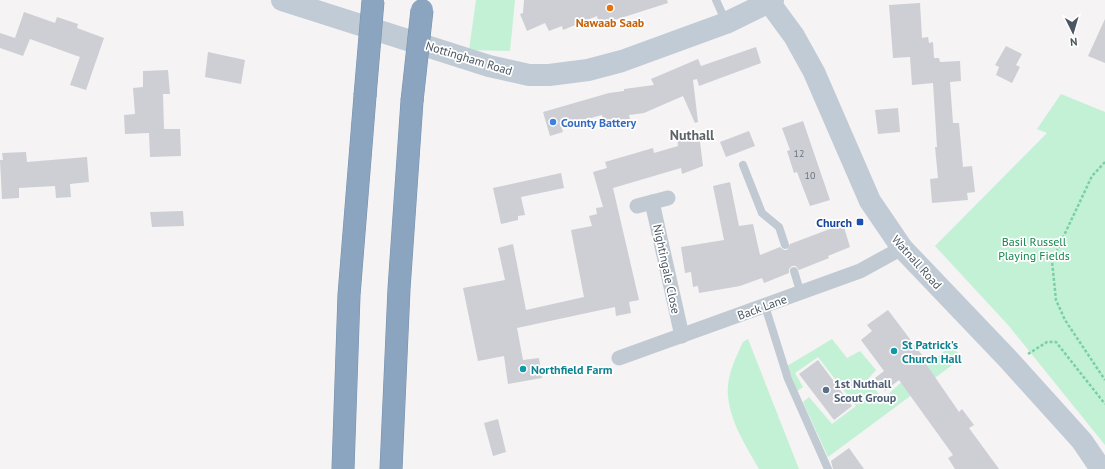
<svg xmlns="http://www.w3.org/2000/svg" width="1105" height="469" font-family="'PT Sans',sans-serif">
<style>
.green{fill:#c3f1d5}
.building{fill:#cdcfd5}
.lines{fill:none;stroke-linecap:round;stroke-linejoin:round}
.highway-casing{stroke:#7690ad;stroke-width:23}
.path{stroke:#7ad0a6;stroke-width:2.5;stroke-dasharray:3 2;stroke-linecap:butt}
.lane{stroke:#c1cad2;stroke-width:8}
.street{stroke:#c1cad2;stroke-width:15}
.secondary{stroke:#c1cbd6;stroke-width:22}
.highway{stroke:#8ba5c1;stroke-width:22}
.highway-bridge-casing{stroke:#7690ad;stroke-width:23;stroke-linecap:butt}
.highway-bridge{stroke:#8ba5c1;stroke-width:22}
.food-dot{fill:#e8710a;stroke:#fff;stroke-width:1.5}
.shop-dot{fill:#3f7fe0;stroke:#fff;stroke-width:1.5}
.transit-dot{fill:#1a4fb4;stroke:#fff;stroke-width:1.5}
.culture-dot{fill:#0f9aa8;stroke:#fff;stroke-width:1.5}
.service-dot{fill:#5c6f8a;stroke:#fff;stroke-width:1.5}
.labels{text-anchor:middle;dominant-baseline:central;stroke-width:3.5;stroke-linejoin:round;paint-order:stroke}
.number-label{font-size:10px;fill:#6b747e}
.food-label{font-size:12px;font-weight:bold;fill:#c56008;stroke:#fff}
.street-label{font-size:12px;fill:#4a5661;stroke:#fff}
.shop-label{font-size:12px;font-weight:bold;fill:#366cbe;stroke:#fff;text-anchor:start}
.transit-label{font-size:12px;font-weight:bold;fill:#164399;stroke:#fff;text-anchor:end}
.park-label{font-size:12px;fill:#17864f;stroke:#fff}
.culture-label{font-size:12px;font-weight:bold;fill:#0d838f;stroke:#fff;text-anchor:start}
.service-label{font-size:12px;font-weight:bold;fill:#4e5e75;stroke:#fff;text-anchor:start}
.quarter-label{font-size:14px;font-weight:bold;fill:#5f6368;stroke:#fff}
</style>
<rect width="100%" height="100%" fill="#f5f3f3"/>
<!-- green -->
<g class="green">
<polygon points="476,0 515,0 510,51 469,50"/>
<polygon points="1061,94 1105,112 1105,445 1009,326 935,246 1047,133 1037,129"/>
<path d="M748,339L799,469H759C746,446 730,422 728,395C726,377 736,357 743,342Z"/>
<polygon points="832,339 847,358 860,351 876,370 868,379 880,396 885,397 905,379 908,383 950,346 963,357 828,457 803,402 809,397 832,424 856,406 818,357 795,373 803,387 797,391 787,366"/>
</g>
<!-- building -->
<g class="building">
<polygon points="524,0 667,0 668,3 599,25 597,16 563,30 562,26 549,31 545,23 527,31 520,14 523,13"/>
<polygon points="920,3 922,38 928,37 929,43 933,42 934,58 939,58 940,62 960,61 961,81 950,82 953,123 959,123 963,167 972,166 975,192 967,193 968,200 932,203 930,179 938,178 935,147 937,147 933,83 912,85 910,57 893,58 889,5"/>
<polygon points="24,12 55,23 57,17 78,24 77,28 104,38 86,90 70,85 80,57 30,39 23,56 0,48 0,33 15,38"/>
<polygon points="1105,19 1105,63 1088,56"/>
<polygon points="1006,46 1022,54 1016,65 1020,67 1012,83 996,75 999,67 995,65"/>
<polygon points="756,47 761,63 699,86 697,79 693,80 698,122 695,123 683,96 644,113 629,115 630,119 618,120 618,127 604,129 602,115 561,126 563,132 550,136 543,112 609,93 624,91 624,89 654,85 651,79 698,59 701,66"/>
<polygon points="208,52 245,60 241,84 205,77"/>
<polygon points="168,70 170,94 163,94 164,129 180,129 181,156 150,157 149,133 125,134 124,115 135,114 133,88 143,87 143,71"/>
<polygon points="898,108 900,132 878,134 875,110"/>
<polygon points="803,121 830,200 810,206 797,172 794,173 787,151 790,150 782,128"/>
<polygon points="749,131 755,146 726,157 720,142"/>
<polygon points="699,134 703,166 682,174 681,168 613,188 639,300 629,302 631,313 616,316 615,307 517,328 523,360 539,358 542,378 508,384 504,356 478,361 463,288 505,280 498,248 513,244 526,310 584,297 571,230 592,226 589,216 597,214 596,208 603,207 593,172 607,168 605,162 653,148 654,153 678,146 677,136"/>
<polygon points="26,152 27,162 87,157 89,182 70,184 71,197 56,198 55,186 19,188 19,198 2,199 0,160 3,160 2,153"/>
<polygon points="561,173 564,188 521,197 525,215 518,216 518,220 501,224 493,188"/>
<polygon points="730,182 739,226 753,224 760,255 780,247 784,250 787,250 790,244 843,224 850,247 828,256 829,258 799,270 796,266 792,266 789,269 789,273 764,283 762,278 740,286 699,293 698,286 693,287 691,272 685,273 681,247 724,240 713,186"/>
<polygon points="183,211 184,226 152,227 150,212"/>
<polygon points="888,310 928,363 926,364 959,412 962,409 974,425 969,428 999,469 955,469 948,458 953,455 899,380 885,391 875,378 884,371 861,340 872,331 867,325"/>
<polygon points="818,360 852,406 834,420 799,374"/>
<polygon points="498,419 506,452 493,456 484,423"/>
<polygon points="849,448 864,469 833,469 831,461"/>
</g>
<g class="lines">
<defs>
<g id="highway">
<polyline points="343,469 349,295 365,96"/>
<polyline points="391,469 399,289 412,101"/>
</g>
</defs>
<!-- highway casing -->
<use href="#highway" class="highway-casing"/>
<!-- path -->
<g class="path">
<polyline points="1105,162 1092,176 1052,261 1056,300 1065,320 1105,380"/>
<polyline points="1028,354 1047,342 1056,342 1105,404"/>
</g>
<!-- lane -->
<g class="lane">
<polyline points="716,0 726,22"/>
<polyline points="743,165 762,213 779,227 785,245"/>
<polyline points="794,271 801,294"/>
<polyline points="765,306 788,379 828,469"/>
</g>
<!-- street -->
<g class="street">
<polyline points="652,202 682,336"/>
<polyline points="637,206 668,198"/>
<polyline points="619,358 860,271 902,248"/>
</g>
<!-- secondary -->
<g class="secondary">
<polyline points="282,0 489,66 529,75 549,75 588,70 622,61 726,23 773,0"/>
<polyline points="769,2 794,36 814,72 870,201 902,248 1007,358 1082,441 1101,469"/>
</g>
<!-- highway -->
<use href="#highway" class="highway"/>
<defs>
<g id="highway-bridge">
<polyline points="365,96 373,1"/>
<polyline points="412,101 422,10"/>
</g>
</defs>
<!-- highway-bridge casing -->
<use href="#highway-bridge" class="highway-bridge-casing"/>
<!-- highway-bridge -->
<use href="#highway-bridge" class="highway-bridge"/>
</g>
<!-- markers -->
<circle class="food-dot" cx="610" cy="8" r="4"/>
<circle class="shop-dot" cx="553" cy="122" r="4"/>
<rect class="transit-dot" x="856" y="218" width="8" height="8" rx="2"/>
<g class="culture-dot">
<circle cx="894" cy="351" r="4"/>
<circle cx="523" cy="369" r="4"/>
</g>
<circle class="service-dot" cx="826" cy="390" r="4"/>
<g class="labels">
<!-- number labels -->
<g class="number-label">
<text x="799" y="153">12</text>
<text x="810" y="175">10</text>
</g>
<!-- food labels -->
<g class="food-label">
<text x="610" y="22">Nawaab Saab</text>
</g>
<!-- street labels -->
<g class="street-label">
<text transform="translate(469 58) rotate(17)">Nottingham Road</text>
<text transform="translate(917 262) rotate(48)">Watnall Road</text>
<text transform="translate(667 269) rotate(78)">Nightingale Close</text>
<text transform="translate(762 307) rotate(-20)">Back Lane</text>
</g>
<!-- shop labels -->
<g class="shop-label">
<text x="561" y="122">County Battery</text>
</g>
<!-- transit labels -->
<g class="transit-label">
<text x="852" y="222">Church</text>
</g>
<!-- park labels -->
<g class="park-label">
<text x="1034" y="241">Basil Russell<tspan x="1034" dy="14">Playing Fields</tspan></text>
</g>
<!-- culture labels -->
<g class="culture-label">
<text x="902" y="344">St Patrick's<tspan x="902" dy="14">Church Hall</tspan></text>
<text x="531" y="369">Northfield Farm</text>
</g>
<!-- service labels -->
<g class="service-label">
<text x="834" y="383">1st Nuthall<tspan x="834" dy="14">Scout Group</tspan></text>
</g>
<!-- quarter labels -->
<g class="quarter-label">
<text x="692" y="135">Nuthall</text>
</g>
</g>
<!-- north arrow -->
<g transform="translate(1073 32) rotate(175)" stroke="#ffffff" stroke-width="3" paint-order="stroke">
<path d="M0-3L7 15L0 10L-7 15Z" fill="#4a5661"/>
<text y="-6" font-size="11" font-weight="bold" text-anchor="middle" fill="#4a5661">N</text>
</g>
</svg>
